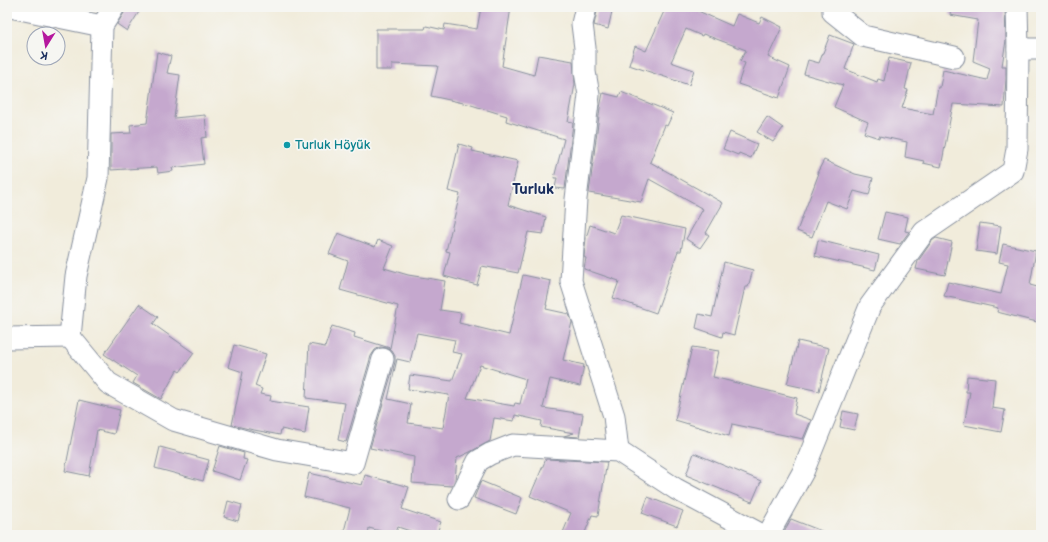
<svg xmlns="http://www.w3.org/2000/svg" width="1048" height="542" font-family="'Balsamiq Sans',sans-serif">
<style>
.building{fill:#c5a8ce;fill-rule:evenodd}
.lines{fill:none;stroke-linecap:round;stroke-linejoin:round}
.minor-casing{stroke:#868e9c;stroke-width:23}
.minor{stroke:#fff;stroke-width:21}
.culture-dot{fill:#0f9aa8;stroke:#f6f6f2;stroke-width:1.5}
.labels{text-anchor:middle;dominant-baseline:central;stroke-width:3.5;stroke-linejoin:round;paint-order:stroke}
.culture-label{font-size:13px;fill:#0d838f;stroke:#f6f6f2;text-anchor:start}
.quarter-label{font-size:15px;font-weight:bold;fill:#1b2f5e;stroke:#f6f6f2}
</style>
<rect width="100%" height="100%" fill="#f6f6f2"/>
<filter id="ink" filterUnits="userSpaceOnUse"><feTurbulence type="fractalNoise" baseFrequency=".025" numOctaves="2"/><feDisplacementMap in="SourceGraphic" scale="8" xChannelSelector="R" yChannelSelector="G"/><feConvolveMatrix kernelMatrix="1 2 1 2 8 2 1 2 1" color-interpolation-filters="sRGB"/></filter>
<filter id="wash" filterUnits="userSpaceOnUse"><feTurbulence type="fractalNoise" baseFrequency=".012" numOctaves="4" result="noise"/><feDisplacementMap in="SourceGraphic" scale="16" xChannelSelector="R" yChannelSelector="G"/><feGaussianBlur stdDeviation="0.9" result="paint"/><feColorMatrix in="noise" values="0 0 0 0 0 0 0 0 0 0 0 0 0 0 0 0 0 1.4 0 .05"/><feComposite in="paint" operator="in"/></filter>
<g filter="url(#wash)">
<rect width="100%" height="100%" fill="#f1ecdb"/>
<g id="blocks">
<!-- building -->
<g class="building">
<polygon points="126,7 142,7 127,31 117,24 124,13"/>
<polygon points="481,7 511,7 502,66 534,75 538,55 573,61 575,84 568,122 573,123 565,189 555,188 557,178 554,178 564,139 506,121 507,116 468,104 431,96 438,66 392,64 392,70 376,70 376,29 425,29 426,26 444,30 445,24 477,29"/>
<polygon points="598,7 613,7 608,29 594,25"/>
<polygon points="666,7 689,7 732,26 737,14 759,23 762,17 782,27 768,57 790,67 779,98 738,84 745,63 740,61 746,50 703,34 702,36 686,29 671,62 694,70 689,85 629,65 635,46 646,51"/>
<polygon points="951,7 1005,7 1006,40 1002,66 1006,66 1006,79 1004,107 953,104 941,167 923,163 924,161 905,157 907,142 879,136 879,138 864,133 868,122 834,107 843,85 804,74 808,60 819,63 830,35 854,44 845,69 877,82 878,79 884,81 889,58 911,63 905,89 908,90 902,108 933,114 938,87 940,87 943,70 987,80 990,68 973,61 978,20 950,15"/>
<polygon points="157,52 171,56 167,73 180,75 174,118 205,115 207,137 201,138 204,164 172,168 173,171 158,173 157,167 111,170 111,134 131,133 130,125 147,123"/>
<polygon points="621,92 673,113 667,126 665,125 650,162 723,203 706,233 709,235 700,248 686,239 703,209 649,179 641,202 589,193 600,108 603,93 619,97"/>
<polygon points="767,117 783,128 773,142 757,132"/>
<polygon points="730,132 757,144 751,158 739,153 738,155 723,149"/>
<polygon points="459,144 473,148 472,151 518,161 508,205 546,217 543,234 528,232 518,273 482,266 477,285 444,276 450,252 446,251 460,194 448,191"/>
<polygon points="824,160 855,174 873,178 869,195 854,191 847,209 826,201 812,237 797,231 819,173 817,173"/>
<polygon points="885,212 908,217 905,231 909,232 900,244 878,239"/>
<polygon points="621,215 685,229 681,251 678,251 656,313 613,298 619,281 584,269 586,258 584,257 586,238 590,225 614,233"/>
<polygon points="980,223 1001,226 997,254 976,251"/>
<path d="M338,233L375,247L378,240L393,246L384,268L408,275L445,281L440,310L461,313L459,323L509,335L523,275L551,281L546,305H547L546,309L569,314L572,322L563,360L584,365L580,386L550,379L543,408L583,414L579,437L564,436L574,433L541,427L542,421L515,415L514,421L494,418L490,441L470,452L457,458L455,480L452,486L412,483L414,457L370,448L395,362V356L392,351L387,348L380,347L375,350L371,356L346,442L338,440L345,403L306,398L309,344L325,347L332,326L355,333L354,337L390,348L398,306L340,290L348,261L329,254ZM417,333L455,340L452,352L462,354L452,381L410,375L408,389L449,395L443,428L408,423L411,404L388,399L397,359L410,362ZM480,365L526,379L520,404L515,403L514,406L467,398Z"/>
<polygon points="936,238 952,242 945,275 916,269 918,261 932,241"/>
<polygon points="818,240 879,255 875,270 815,256"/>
<polygon points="1003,244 1036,251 1030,285 1041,288 1041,323 997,312 998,308 944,296 948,282 1001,294 1008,264 999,262"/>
<polygon points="724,262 753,270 748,287 745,287 734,335 723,332 722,337 696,328 699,314 712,317"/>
<polygon points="139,304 158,317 153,324 194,353 180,372 177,370 161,399 133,383 137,376 104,354"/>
<polygon points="798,341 829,348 819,391 787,384"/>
<polygon points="234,345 266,354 255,386 262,389 260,394 271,396 270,401 309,407 305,434 281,429 280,435 249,429 232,425 243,372 228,367"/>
<polygon points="692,347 719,351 713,377 797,398 794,414 811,420 803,439 732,424 729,436 675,420"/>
<polygon points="967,376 995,379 992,408 1005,410 1001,432 964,425 970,392 966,392"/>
<polygon points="79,400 120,410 114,434 97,430 89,476 65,471"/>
<polygon points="843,411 858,414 854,430 840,427"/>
<polygon points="220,446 244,453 243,459 247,460 240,480 212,471"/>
<polygon points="160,447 209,460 203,481 155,468"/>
<polygon points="694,453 761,481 752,502 686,475"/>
<polygon points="546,459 607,462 598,516 592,515 584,535 562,535 571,513 530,496"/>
<polygon points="309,473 362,485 365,475 409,487 402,509 441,522 436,535 422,535 398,527 395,535 369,528 368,535 343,535 350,508 304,497"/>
<polygon points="481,481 522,498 516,514 474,498"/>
<polygon points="648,497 683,511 677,526 642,513"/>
<polygon points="228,501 242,505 238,521 224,517"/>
<polygon points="791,519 829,534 828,535 782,535"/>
</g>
</g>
</g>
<g filter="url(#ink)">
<use href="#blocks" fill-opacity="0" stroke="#868e9c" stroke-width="1"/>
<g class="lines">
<defs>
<g id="minor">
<polyline points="10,7 102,26"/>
<polyline points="114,7 102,26 98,178 76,276 70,337 108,383 173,420 277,450 353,463 383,359"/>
<polyline points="586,7 582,24 585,48 585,72 589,95 576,199 571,281 614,416 618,451"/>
<polyline points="833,7 833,12 863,36 954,57"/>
<polyline points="1018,49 1041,49"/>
<polyline points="7,338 70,337"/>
<polyline points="459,499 478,461 490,454 513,445 618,451 676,489 762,535"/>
<polyline points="768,535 803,472 870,306 924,232 1013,171 1017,149 1018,49 1017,7"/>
</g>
</defs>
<!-- minor casing -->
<use href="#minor" class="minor-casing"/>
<!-- minor -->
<use href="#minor" class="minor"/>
</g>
</g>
<!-- markers -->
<circle class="culture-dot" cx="287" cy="145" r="4"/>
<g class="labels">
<!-- culture labels -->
<g class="culture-label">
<text x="295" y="145">Turluk Höyük</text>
</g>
<!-- quarter labels -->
<g class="quarter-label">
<text x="533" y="189">Turluk</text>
</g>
</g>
<!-- margin -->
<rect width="1048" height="542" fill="none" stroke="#f6f6f2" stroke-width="24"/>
<!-- north arrow -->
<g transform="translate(46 46) rotate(191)"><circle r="19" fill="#f6f6f2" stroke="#9ea6b7"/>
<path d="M0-3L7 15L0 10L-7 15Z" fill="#b5179e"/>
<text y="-6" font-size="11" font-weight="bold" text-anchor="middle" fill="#1b2f5e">K</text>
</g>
</svg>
